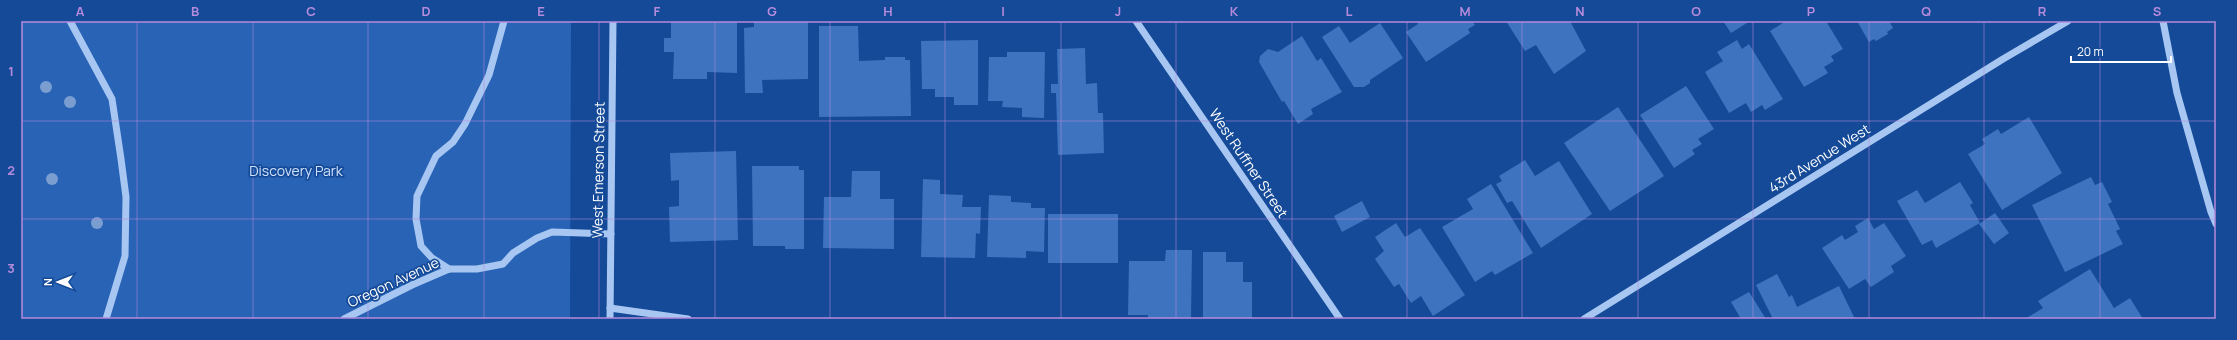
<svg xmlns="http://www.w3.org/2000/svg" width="2237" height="340" font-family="Manrope,sans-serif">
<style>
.green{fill:#2863b6}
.building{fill:#3d73bf}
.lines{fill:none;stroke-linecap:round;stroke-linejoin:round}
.minor{stroke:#a7c7f2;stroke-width:7}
.tree{fill:#7b9ed0}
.grid{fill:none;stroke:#b68bdc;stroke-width:1;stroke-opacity:0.55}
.labels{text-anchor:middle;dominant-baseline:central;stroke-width:3.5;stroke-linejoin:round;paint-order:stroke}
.street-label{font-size:14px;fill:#fff;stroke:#154a98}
.park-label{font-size:14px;fill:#cfe2fd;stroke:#154a98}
.neatline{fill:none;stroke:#b68bdc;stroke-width:1.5}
.grid-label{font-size:13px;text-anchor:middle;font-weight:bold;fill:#b68bdc}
</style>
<rect width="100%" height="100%" fill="#154a98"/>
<!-- green -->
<polygon class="green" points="21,21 571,21 570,319 21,319"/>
<!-- building -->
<g class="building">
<polygon points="671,21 737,21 737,73 707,72 707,79 673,79 674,52 664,52 664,38 671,38"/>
<polygon points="754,21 808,21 808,79 762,80 763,93 745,93 744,28 754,27"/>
<polygon points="1417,21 1472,21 1475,25 1468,29 1470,33 1426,62 1406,32 1418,24"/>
<polygon points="1506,21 1570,21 1586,51 1554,74 1536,45 1525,51"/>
<polygon points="1723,21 1750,21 1731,33"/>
<polygon points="1786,21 1826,21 1843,49 1831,56 1834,61 1824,67 1828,73 1804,87 1770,31"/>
<polygon points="1857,21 1889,21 1893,28 1887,32 1888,34 1876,41 1874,39 1869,42"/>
<polygon points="1380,23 1403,58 1370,80 1370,83 1364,87 1354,87 1322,37 1339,26 1350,43"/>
<polygon points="819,26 858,26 859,61 885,60 885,57 905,57 905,60 910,60 911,116 819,117"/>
<polygon points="1302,36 1317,61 1321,58 1342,92 1311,109 1313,114 1298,124 1284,101 1282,102 1259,62 1260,56 1268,49 1278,52"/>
<polygon points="978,40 978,105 954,105 954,97 935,97 935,89 922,89 921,41"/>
<polygon points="1737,40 1742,49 1749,44 1783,99 1765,110 1762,105 1751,112 1746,103 1729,113 1705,72 1723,61 1717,52"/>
<polygon points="1085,48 1086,84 1097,83 1098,113 1103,113 1104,153 1058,155 1056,93 1051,93 1051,84 1058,84 1057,49"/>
<polygon points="1007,52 1045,52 1044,118 1022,117 1022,108 1002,107 1003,101 988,101 989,57 1007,57"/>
<polygon points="1686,86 1714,129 1698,139 1702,144 1692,150 1695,154 1674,168 1640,115"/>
<polygon points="1618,107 1664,176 1610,211 1564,143"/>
<polygon points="2029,117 2062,173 2002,210 1968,154 1985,144 1982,139 1998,129 2001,134"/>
<polygon points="736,151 738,240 670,242 669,207 679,206 679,180 671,181 670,153"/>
<polygon points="1525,160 1535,176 1559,161 1592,214 1541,248 1512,201 1507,203 1496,184 1502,181 1499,176"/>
<polygon points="752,166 799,166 799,170 804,170 804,249 785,249 785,246 753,246"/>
<polygon points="852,171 880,171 880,199 894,199 894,249 823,248 824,197 851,197"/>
<polygon points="2091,177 2095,185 2102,182 2112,202 2108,204 2120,229 2116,231 2123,244 2065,272 2032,205"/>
<polygon points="923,179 940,180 940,194 963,195 962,207 981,207 980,234 976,233 975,258 921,257"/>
<polygon points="1960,182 1973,203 1970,205 1980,223 1936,248 1932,240 1922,245 1897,201 1917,190 1925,203"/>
<polygon points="1491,184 1533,253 1495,275 1492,271 1475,282 1442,227 1473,209 1467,199"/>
<polygon points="989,195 1011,196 1011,202 1031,203 1031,208 1045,208 1044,252 1026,251 1026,258 987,257"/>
<polygon points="1362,201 1370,217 1342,232 1334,216"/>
<polygon points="1995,213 2009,233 1994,244 1979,224"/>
<rect x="1048" y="214" width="70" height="49"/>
<polygon points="1868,218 1874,229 1884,223 1906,256 1891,266 1894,272 1871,287 1865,279 1849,289 1822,248 1842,235 1845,240 1858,232 1855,226"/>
<polygon points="1396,223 1405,237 1420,228 1465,295 1433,316 1421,296 1411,303 1399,284 1394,287 1375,259 1384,251 1375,237"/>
<polygon points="1166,250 1192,250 1191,319 1148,319 1148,315 1128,315 1129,261 1165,261"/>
<polygon points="1203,252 1226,252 1226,262 1243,262 1243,282 1252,282 1252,319 1203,319"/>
<polygon points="2090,269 2114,308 2130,298 2143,319 2025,319 2043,308 2038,301"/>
<polygon points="1777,274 1789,297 1792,295 1797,307 1839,286 1855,319 1773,319 1756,285"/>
<polygon points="1749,292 1766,319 1741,319 1731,302"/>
</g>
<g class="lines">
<!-- minor -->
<g class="minor">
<polyline points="70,21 112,99 121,159 126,197 125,256 106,319"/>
<polyline points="1136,21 1340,319"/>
<polyline points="2163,21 2177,93 2211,212 2216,224"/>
<polyline points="449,269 432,258 421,246 416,219 417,196 436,156 453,142 465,124 489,75 504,21"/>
<polyline points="610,308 688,319"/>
<polyline points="344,319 412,285 449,269 477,269 503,264 513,253 537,238 552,232 611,234"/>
<polyline points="610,319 613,21"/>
<polyline points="1584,319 2003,59 2068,21"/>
</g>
</g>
<!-- trees -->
<g class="tree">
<circle cx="46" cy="87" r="6"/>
<circle cx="70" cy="102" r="6"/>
<circle cx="52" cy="179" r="6"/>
<circle cx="97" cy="223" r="6"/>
</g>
<!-- grid -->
<path class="grid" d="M137,21V319M253,21V319M368,21V319M484,21V319M599,21V319M715,21V319M830,21V319M945,21V319M1061,21V319M1176,21V319M1292,21V319M1407,21V319M1522,21V319M1638,21V319M1753,21V319M1869,21V319M1984,21V319M2100,21V319M21,121H2216M21,219H2216"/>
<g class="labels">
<!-- street labels -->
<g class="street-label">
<text transform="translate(1819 158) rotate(-32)">43rd Avenue West</text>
<text transform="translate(1249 163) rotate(56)">West Ruffner Street</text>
<text transform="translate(598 170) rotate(-89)">West Emerson Street</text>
<text transform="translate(393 282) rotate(-25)">Oregon Avenue</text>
</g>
<!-- park labels -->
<g class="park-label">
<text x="296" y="170">Discovery Park</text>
</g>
</g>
<!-- border -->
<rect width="2237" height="340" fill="none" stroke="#154a98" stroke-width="44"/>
<!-- north arrow -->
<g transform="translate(58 282) rotate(270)" stroke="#154a98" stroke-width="3" paint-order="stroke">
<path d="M0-3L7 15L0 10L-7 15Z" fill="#ffffff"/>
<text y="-6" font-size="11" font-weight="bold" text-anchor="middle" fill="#ffffff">N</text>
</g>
<!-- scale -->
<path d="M2071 56v6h100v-6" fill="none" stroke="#ffffff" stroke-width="2"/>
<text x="2077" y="56" font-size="12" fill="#ffffff" stroke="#154a98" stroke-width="3" paint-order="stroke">20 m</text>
<rect x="22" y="22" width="2193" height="296" class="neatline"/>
<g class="grid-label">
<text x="80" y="16">A</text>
<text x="195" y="16">B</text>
<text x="311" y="16">C</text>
<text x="426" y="16">D</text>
<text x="541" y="16">E</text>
<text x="657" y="16">F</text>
<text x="772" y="16">G</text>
<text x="888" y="16">H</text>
<text x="1003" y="16">I</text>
<text x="1118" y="16">J</text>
<text x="1234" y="16">K</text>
<text x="1349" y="16">L</text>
<text x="1465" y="16">M</text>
<text x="1580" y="16">N</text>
<text x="1696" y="16">O</text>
<text x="1811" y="16">P</text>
<text x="1926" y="16">Q</text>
<text x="2042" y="16">R</text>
<text x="2157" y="16">S</text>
<text x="11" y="76">1</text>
<text x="11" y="175">2</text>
<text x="11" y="273">3</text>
</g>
</svg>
